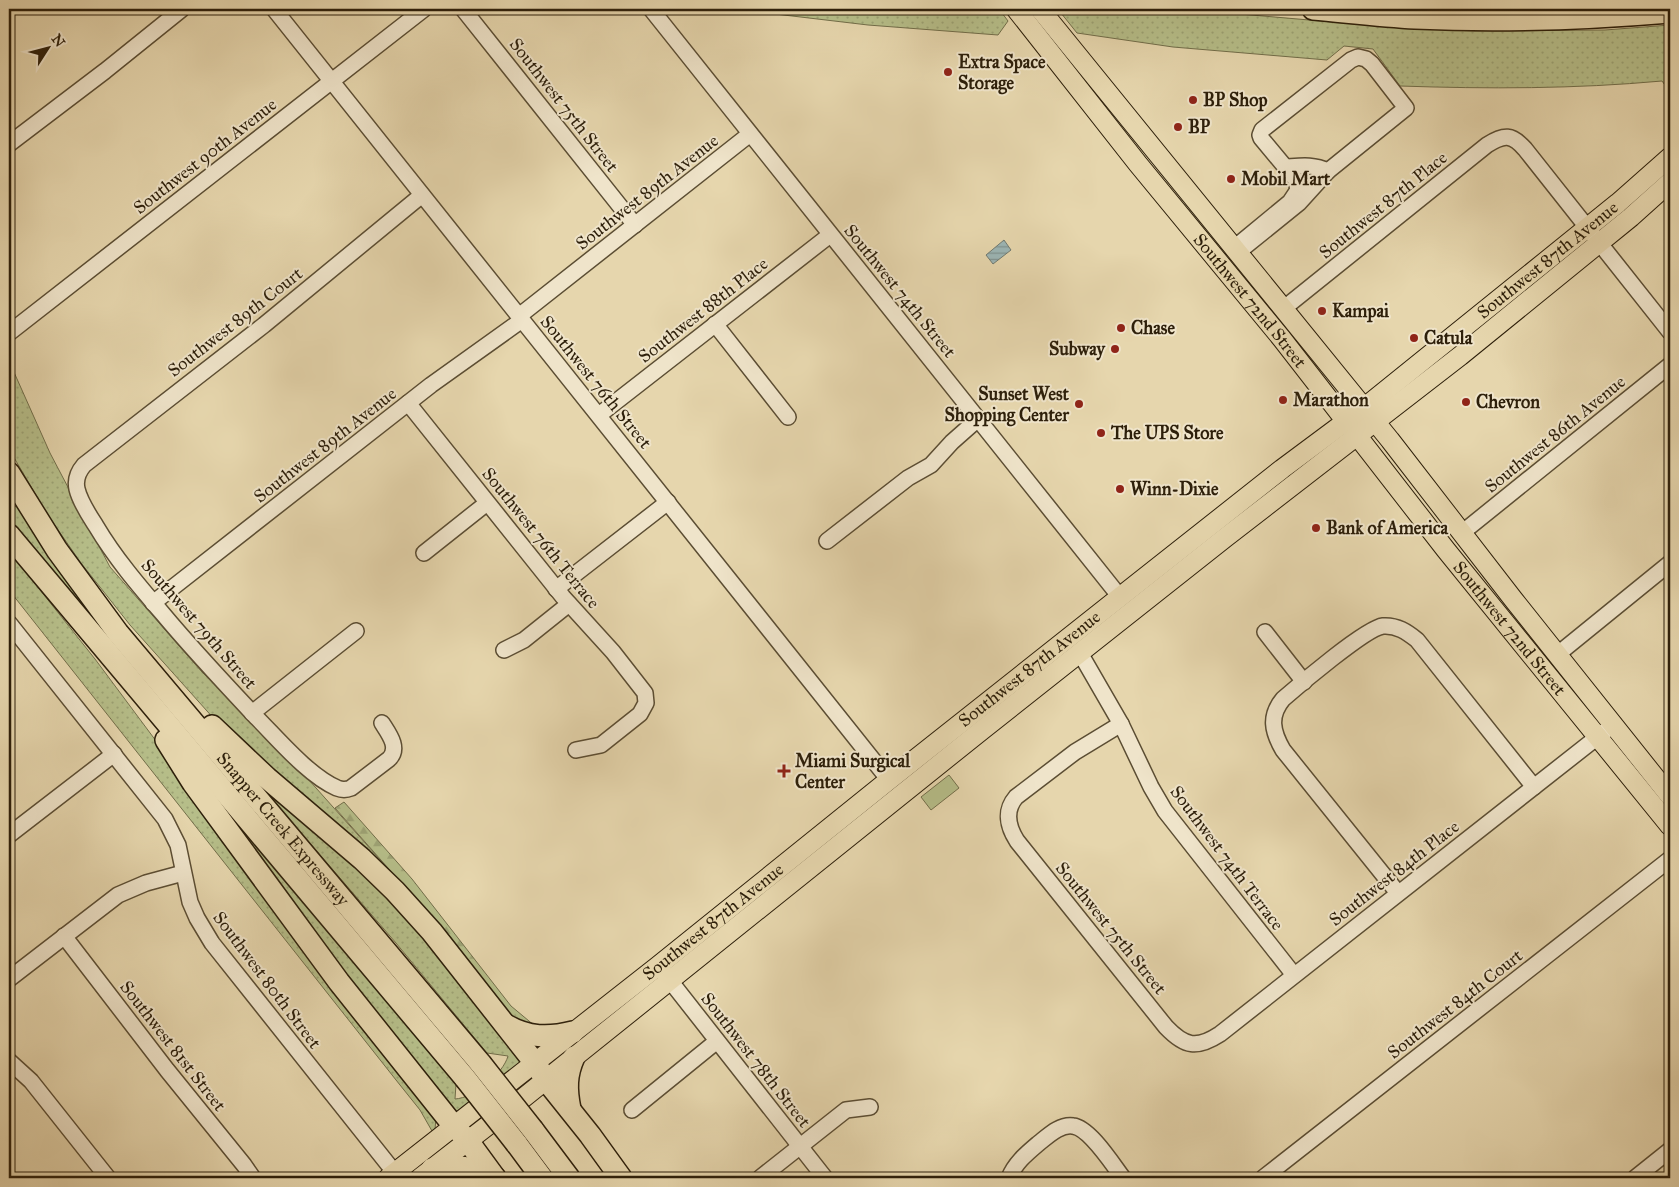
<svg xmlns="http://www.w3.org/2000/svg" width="1679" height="1187" font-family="'IM FELL Great Primer',serif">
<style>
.grass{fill:url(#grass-dots);stroke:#726e4a}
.forest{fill:url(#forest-firs);stroke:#726e4a}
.garden{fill:#b6be89;stroke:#726e4a}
.water{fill:url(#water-rules);stroke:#707a71}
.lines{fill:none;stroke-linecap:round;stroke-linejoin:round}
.minor-casing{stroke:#5b4d33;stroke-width:18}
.major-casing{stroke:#2d1f0a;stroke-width:21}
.highway-casing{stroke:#2d1f0a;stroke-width:24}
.minor{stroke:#efe4ca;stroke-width:15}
.major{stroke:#e6d6ad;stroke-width:19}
.highway{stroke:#e6d6ad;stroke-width:21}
.highway-bridge-casing{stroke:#2d1f0a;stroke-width:24;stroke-linecap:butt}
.highway-bridge{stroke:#e6d6ad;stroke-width:21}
.poi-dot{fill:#8f2418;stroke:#efe4ca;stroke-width:2}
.labels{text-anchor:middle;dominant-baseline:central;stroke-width:4;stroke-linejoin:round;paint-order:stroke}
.poi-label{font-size:18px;font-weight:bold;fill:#2d1f0a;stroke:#efe4ca;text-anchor:start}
.street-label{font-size:18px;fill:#2d1f0a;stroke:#efe4ca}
</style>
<defs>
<pattern id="grass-dots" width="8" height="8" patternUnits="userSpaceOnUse" patternTransform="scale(1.25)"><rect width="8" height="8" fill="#b6be89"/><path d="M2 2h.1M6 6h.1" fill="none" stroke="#9da375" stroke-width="1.8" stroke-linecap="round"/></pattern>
<pattern id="forest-firs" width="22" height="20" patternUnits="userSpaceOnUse" patternTransform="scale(1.25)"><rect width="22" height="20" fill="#b6be89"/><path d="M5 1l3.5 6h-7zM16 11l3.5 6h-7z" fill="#9da375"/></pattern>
<pattern id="water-rules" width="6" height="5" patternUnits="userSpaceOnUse" patternTransform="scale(1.25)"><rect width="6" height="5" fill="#9cb6b6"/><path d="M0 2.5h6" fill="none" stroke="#809392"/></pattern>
</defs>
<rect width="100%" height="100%" fill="#e6d6ad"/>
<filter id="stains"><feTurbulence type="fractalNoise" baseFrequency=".004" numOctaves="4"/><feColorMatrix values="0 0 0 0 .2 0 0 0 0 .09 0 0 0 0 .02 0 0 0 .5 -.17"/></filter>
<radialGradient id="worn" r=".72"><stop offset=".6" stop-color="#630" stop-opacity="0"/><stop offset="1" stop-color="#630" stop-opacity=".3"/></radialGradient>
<!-- grass -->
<g class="grass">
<polygon points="733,9 999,9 1008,21 998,35 868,25"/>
<path d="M1066,9H1182L1390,27L1475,31L1605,30L1670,25V92L1662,81C1575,89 1488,89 1400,86L1373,49L1344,46L1327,60L1173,47L1077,33L1061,13Z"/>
<polygon points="9,361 50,453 110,567 202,672 308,779 434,920 224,730 130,625 81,563 47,514 9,449"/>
<polygon points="9,505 18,507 56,566 109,638 9,523"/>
<polygon points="9,551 95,659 436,1117 435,1130 432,1131 420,1110 396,1080 9,590"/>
<path d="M252,776L372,875L524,1059L454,1114L382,1021L199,778L451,1077L456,1084L455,1099C474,1098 503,1074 508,1056L487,1053L396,943Z"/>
</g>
<!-- forest -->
<polygon class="forest" points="344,802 412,879 511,1006 535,1026 520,1029 434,920 335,808"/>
<!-- garden -->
<polygon class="garden" points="949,775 959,788 931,810 921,797"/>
<!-- water -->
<polygon class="water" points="1004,240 1011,250 993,264 986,255"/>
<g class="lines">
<defs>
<g id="minor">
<polyline points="274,9 889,780"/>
<polyline points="463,9 635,225"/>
<polyline points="651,9 1120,597"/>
<polyline points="9,144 105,71 182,9"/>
<path d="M1286,167C1301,166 1313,164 1328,171"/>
<polyline points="1233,249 1290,202 1298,190 1296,180 1261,138 1260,135 1262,130 1351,60 1358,57 1366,59 1372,64 1406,108 1328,171 1299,203 1237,253"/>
<path d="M1283,309L1487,145C1504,134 1512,134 1525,149L1670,332"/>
<polyline points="519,316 750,134"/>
<polyline points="715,324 788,417"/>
<polyline points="9,333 424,9"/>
<polyline points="408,403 563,597 613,652 645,693 646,703 640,714 601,745 576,750"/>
<polyline points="599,415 830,235"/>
<polyline points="1463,532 1670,365"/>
<polyline points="827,541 908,478 931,465 952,442 978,419"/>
<polyline points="424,553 487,503"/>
<polyline points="556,589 668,502"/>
<polyline points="153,603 431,385 522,320"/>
<polyline points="9,623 165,819 178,845 190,902 197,918 212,943 399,1178"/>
<polyline points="1265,632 1304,682"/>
<polyline points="504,650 524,640 569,604"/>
<polyline points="1080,653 1121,724 1151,787 1165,811 1294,975"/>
<polyline points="1558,654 1670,563"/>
<polyline points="252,713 356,631"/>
<path d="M382,723C389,734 400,748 389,759L351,788C346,790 342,790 337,788C309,776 278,739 257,718C225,684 193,650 163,614C139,586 115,558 96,526C89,515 80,502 77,489C75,480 78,472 84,465L264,325L422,195"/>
<path d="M1121,724L1075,752L1016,797C1004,811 1008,827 1017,841L1166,1027C1185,1047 1197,1049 1220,1034L1614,724"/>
<polyline points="9,835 114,754"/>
<path d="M1398,893L1283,750C1272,731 1269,716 1283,699C1299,685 1366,628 1383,626C1397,625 1407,632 1417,640L1534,787"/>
<polyline points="64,936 167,1070 244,1165 253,1178"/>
<polyline points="664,973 825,1178"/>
<polyline points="9,979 118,895 146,883 183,873"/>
<polyline points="9,1061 31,1081 108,1178"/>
<polyline points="632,1110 717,1041"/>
<polyline points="760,1178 846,1110 870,1107"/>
<path d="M1009,1178C1015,1163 1026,1154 1039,1143C1048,1136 1060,1124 1073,1126C1090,1128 1113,1165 1123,1178"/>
<polyline points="1263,1178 1670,859"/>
<polyline points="1635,1178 1670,1150"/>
</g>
<g id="major">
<path id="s1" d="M1016,9L1138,164L1282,339L1446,550L1670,826"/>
<polyline points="1040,9 1390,440 1513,599 1670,796"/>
<path id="s2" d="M388,1178L658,966L889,780L1120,597L1282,469L1364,408L1618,203L1670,157"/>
<polyline points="420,1178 522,1099 982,730 1226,537 1460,356 1631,217 1670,182"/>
</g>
<g id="highway">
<path d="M1313,9C1347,12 1381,16 1415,18C1500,22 1586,19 1670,12"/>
<path id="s3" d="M9,473L57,550L118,633L481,1064"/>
<polyline points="9,535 465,1078"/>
<polyline points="212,726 267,778 362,859 395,891 432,932 535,1063 546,1080 590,1135 621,1178"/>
<polyline points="166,740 193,783 339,982 449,1120 468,1141 495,1178"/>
<path d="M506,1025C528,1038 549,1038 573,1032"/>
<path d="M570,1109C566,1089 566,1075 574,1057"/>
<polyline points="533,1130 569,1178"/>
<polyline points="516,1143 542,1178"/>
<path d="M432,1169C458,1165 471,1166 495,1178"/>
</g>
</defs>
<!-- minor casing -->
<use href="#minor" class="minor-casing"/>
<!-- major casing -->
<use href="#major" class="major-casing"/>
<!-- highway casing -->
<use href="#highway" class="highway-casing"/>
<!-- minor -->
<use href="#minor" class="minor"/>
<!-- major -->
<use href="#major" class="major"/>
<!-- highway -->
<use href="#highway" class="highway"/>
<defs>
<g id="highway-bridge">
<polyline points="481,1064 533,1130"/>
<polyline points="465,1078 516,1143"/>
</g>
</defs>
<!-- highway-bridge casing -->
<use href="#highway-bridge" class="highway-bridge-casing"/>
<!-- highway-bridge -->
<use href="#highway-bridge" class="highway-bridge"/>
</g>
<!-- markers -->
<g class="poi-dot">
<circle cx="948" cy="72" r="5"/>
<circle cx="1193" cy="100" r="5"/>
<circle cx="1178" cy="127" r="5"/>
<circle cx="1231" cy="179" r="5"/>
<circle cx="1322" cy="311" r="5"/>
<circle cx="1121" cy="328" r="5"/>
<circle cx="1414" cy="338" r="5"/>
<circle cx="1115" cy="349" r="5"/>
<circle cx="1283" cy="400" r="5"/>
<circle cx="1466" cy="402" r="5"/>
<circle cx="1079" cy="404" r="5"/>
<circle cx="1101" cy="433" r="5"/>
<circle cx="1120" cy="489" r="5"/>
<circle cx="1316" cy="528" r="5"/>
<path d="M781.5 763.5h5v5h5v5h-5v5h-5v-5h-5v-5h5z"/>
</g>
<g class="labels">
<!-- poi labels -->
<g class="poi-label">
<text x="958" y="62">Extra Space<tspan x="958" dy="21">Storage</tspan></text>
<text x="1203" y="100">BP Shop</text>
<text x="1188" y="127">BP</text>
<text x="1241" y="179">Mobil Mart</text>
<text x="1332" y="311">Kampai</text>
<text x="1131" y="328">Chase</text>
<text x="1424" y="338">Catula</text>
<text x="1105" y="349" text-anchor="end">Subway</text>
<text x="1069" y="394" text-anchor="end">Sunset West<tspan x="1069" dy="21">Shopping Center</tspan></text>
<text x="1293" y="400">Marathon</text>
<text x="1476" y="402">Chevron</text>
<text x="1111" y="433">The UPS Store</text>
<text x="1130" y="489">Winn-Dixie</text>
<text x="1326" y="528">Bank of America</text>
<text x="795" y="761">Miami Surgical<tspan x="795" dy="21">Center</tspan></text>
</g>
<!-- street labels -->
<g class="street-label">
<text transform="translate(564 105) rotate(52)">Southwest 75th Street</text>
<text transform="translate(205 156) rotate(-38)">Southwest 90th Avenue</text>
<text transform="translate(647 192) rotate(-38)">Southwest 89th Avenue</text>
<text transform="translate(1383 205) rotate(-39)">Southwest 87th Place</text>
<text stroke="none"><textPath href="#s2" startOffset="1479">Southwest 87th Avenue</textPath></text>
<text transform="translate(900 291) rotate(51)">Southwest 74th Street</text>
<text stroke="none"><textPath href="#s1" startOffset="374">Southwest 72nd Street</textPath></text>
<text transform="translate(703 310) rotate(-38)">Southwest 88th Place</text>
<text transform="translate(235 322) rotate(-38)">Southwest 89th Court</text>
<text transform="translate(596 382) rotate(51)">Southwest 76th Street</text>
<text transform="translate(1555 434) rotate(-39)">Southwest 86th Avenue</text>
<text transform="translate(325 445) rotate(-38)">Southwest 89th Avenue</text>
<text transform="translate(541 538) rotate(51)">Southwest 76th Terrace</text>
<text transform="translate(199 624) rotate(49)">Southwest 79th Street</text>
<text stroke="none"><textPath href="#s1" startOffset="792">Southwest 72nd Street</textPath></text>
<text stroke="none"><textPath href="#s2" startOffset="819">Southwest 87th Avenue</textPath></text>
<text stroke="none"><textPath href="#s3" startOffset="450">Snapper Creek Expressway</textPath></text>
<text transform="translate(1227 858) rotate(53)">Southwest 74th Terrace</text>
<text transform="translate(1394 873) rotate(-38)">Southwest 84th Place</text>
<text stroke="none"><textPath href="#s2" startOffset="414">Southwest 87th Avenue</textPath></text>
<text transform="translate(1111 928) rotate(51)">Southwest 75th Street</text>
<text transform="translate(267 980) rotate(53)">Southwest 80th Street</text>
<text transform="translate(1455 1004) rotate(-38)">Southwest 84th Court</text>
<text transform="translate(173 1046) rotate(52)">Southwest 81st Street</text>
<text transform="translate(756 1060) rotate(52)">Southwest 78th Street</text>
</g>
</g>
<!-- margin -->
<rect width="1679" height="1187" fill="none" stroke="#e6d6ad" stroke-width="30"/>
<rect x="10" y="10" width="1659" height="1167" fill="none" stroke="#2d1f0a" stroke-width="2.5"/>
<rect x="15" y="15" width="1649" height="1157" fill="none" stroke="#2d1f0a"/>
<!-- north arrow -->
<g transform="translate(48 48) rotate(54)" stroke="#efe4ca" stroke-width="4" paint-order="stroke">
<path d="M0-4L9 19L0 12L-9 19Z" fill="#2d1f0a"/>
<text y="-8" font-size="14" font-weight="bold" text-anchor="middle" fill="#2d1f0a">N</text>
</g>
<rect width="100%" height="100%" filter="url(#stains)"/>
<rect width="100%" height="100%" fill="url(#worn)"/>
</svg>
